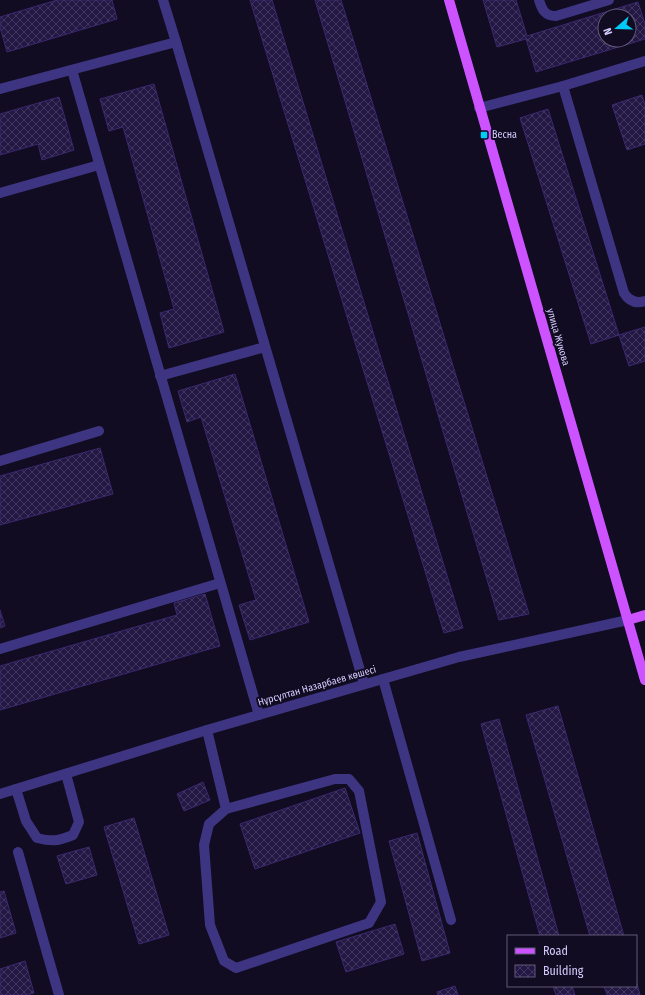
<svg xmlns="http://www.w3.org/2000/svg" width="645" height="995" font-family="'Fira Sans Condensed',sans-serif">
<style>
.building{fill:url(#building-cross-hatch);stroke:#3c2870;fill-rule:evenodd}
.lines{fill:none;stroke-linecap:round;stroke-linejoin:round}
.minor{stroke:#3e3582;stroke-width:10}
.major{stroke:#cc53ff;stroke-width:10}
.poi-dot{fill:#00cbf7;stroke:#110c21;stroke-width:1.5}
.labels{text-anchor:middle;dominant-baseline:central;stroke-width:4;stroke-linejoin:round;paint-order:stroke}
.poi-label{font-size:10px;fill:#d6ccff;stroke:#110c21;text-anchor:start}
.street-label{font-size:10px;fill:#d6ccff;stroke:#110c21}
</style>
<defs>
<pattern id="building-cross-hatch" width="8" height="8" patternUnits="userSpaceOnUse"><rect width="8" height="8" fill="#231743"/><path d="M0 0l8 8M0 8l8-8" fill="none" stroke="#42385f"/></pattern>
</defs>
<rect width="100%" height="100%" fill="#110c21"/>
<!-- building -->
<g class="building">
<polygon points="57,0 112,0 117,19 7,52 0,27 0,17"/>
<polygon points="250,0 272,0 463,628 444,633"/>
<polygon points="315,0 341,0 529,614 499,620"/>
<path d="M483,0H516L527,36L638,2L645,24V39L536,72L526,39L497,47ZM605,16H629V40H605Z"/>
<polygon points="154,84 224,332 169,348 160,313 174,309 123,127 109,131 100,99"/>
<polygon points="642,95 645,105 645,144 627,150 612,105"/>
<polygon points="59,97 74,150 42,160 38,144 0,155 0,114"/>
<polygon points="548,109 619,335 591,344 520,118"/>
<polygon points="645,327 645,361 629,366 619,335"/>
<polygon points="235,374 309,622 250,640 239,605 256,600 201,417 187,422 178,391"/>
<polygon points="100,448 113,494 0,525 0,476"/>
<polygon points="205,594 220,646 0,710 0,666 177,615 174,603"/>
<polygon points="0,610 5,626 0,628"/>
<polygon points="558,706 624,936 590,936 526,715"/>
<polygon points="499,719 559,936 540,936 481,724"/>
<polygon points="203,782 210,800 184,811 177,794"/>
<polygon points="345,788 360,833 255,869 240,824"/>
<polygon points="134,818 169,935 139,944 104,827"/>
<polygon points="417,833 450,953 422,961 389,841"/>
<polygon points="89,847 97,875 66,884 57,856"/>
<polygon points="4,891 16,933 0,938 0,892"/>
<polygon points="395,924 404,954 346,972 336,942"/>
<polygon points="25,961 34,993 26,995 0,995 0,969"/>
<polygon points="636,980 640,995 607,995 604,986 636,986"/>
<polygon points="455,986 458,995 438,995 437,992"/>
<polygon points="553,986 572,986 575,995 556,995"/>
</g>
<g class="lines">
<!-- minor -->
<g class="minor">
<polyline points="163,0 176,42"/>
<path d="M539,0C542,10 545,16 556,16L609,0"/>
<polyline points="72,70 259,715"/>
<path d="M563,86L624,293C629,301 636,304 645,301"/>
<polyline points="0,89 176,42 364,684"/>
<polyline points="479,108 563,86 645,61"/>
<polyline points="0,193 99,165"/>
<polyline points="160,376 265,347"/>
<polyline points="0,461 99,431"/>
<polyline points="0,649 220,583"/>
<polyline points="383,679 451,920"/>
<polyline points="207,730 226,809 209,824 204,845 210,925 224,961 236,968 369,923 381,902 359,791 349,779 335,779 226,809"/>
<path d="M16,789L26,821L37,838C53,842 58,841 73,835L79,822L66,774"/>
<polyline points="0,794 207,730 459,657 628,620"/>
<polyline points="18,852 59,995"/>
</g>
<!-- major -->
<g class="major">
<polyline points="449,0 645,680"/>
<polyline points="628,620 645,615"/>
</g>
</g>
<!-- markers -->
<rect class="poi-dot" x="480" y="131" width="8" height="8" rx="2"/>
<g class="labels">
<!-- poi labels -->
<g class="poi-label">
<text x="492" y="135">Весна</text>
</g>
<!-- street labels -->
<g class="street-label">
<text transform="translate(558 337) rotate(74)">улица Жукова</text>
<text transform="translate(317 686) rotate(-16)">Нұрсұлтан Назарбаев көшесі</text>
</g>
</g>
<!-- legend -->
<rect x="507" y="935" width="130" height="52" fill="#110c21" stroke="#60597a"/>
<rect x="515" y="948" width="20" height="6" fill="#cc53ff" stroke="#60597a"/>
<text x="543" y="955" font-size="12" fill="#d6ccff">Road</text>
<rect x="515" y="965" width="20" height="12" fill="url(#building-cross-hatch)" stroke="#60597a"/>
<text x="543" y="975" font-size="12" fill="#d6ccff">Building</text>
<!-- north arrow -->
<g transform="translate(617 28) rotate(250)"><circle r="19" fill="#110c21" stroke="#60597a"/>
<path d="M0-3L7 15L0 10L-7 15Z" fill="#00cbf7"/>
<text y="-6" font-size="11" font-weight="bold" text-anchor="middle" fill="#d6ccff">N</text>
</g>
</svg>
